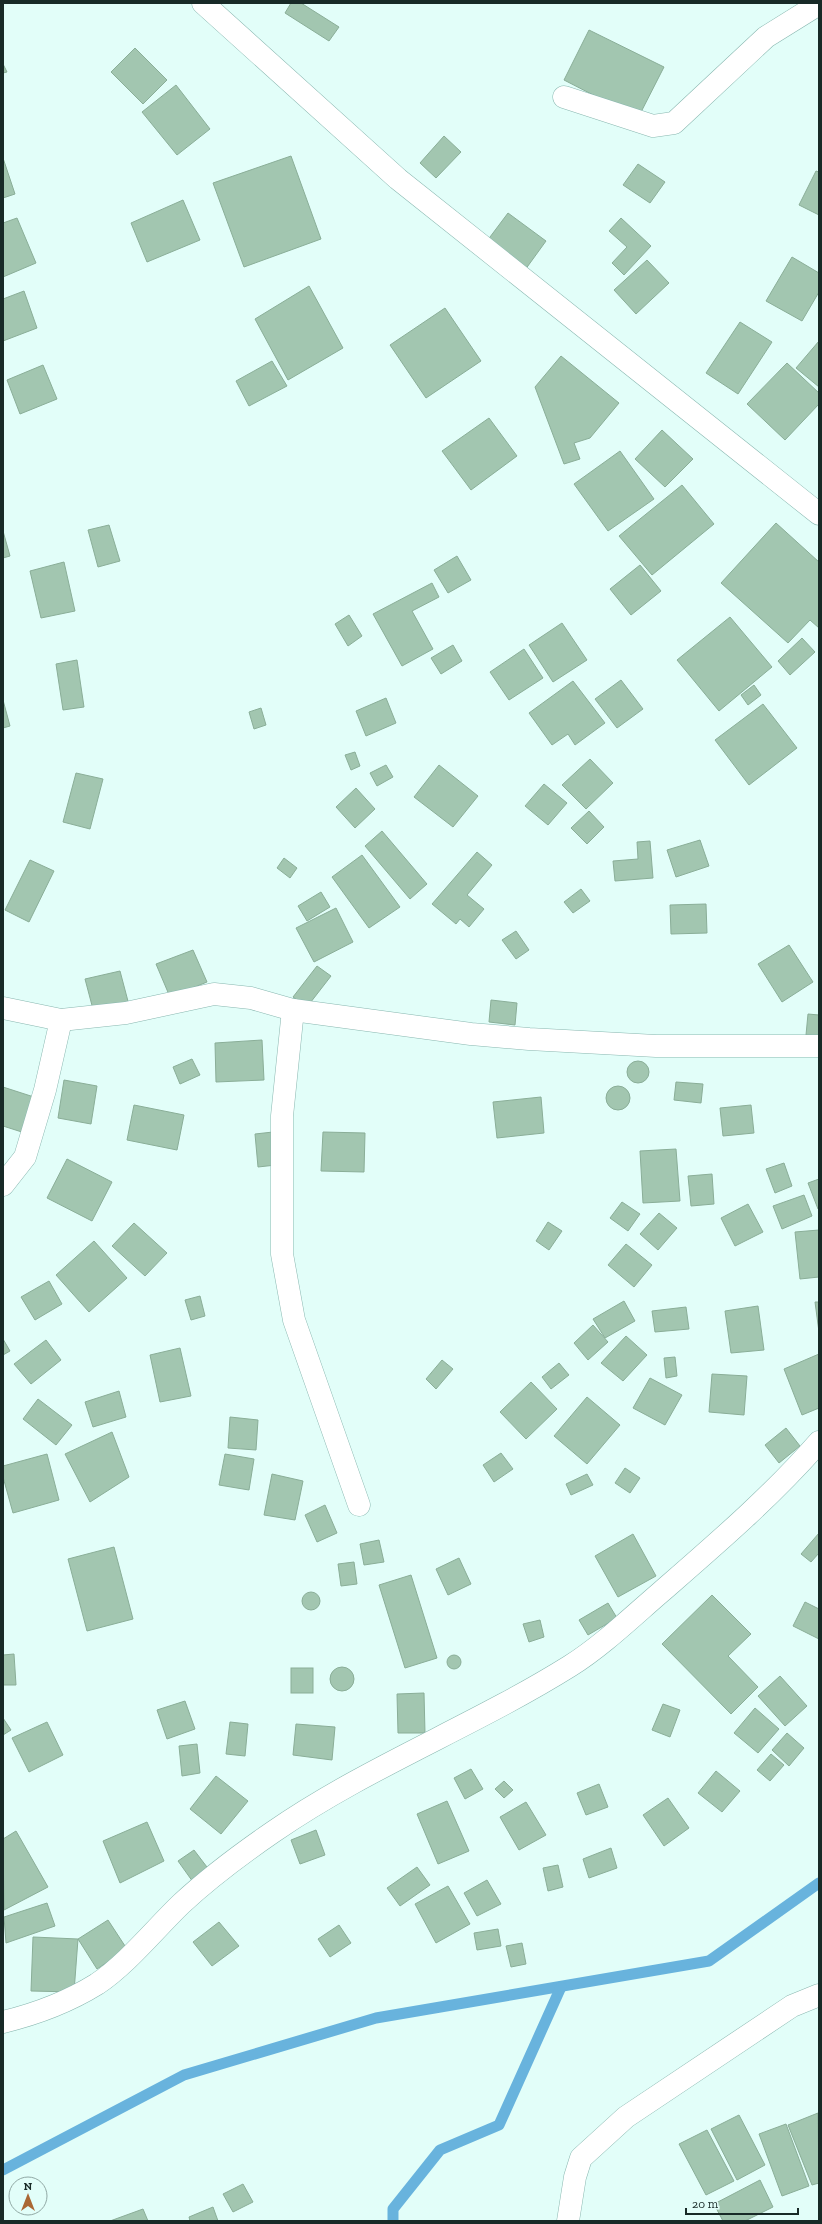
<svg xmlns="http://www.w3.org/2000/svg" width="822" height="2224" font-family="'Zilla Slab',serif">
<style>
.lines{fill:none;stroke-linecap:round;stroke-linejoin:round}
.stream{stroke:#68b3dd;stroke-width:11}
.building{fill:#a2c6b0;stroke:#8aae98}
.minor-casing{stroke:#89b7b0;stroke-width:23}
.minor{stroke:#fff;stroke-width:22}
</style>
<rect width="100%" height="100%" fill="#e2fef9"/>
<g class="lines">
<!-- stream -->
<g class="stream">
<polyline points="3,2170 184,2075 376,2018 709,1961 819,1883"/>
<polyline points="393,2221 393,2209 440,2150 499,2125 561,1987"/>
</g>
</g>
<!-- building -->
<g class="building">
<polygon points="291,3 301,3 339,27 329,41 285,13"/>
<polygon points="589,30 664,67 638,118 564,80"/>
<polygon points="135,48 167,80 143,104 111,72"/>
<polygon points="3,64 7,72 3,73"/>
<polygon points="176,85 210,129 177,155 142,112"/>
<polygon points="444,136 461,152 436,178 420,163"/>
<polygon points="291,156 321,239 244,267 213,183"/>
<polygon points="3,158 15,194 3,198"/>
<polygon points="638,164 665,182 650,203 623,185"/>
<polygon points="816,171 819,172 819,215 799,205"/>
<polygon points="183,200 200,240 147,262 131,223"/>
<polygon points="508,213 546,241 525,270 487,241"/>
<polygon points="17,218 36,263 3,277 3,223"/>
<polygon points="621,218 651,246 624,275 612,263 627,247 609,231"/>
<polygon points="792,257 819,273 819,292 802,321 766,301"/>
<polygon points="647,260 669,283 636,314 614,290"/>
<polygon points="309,286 343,348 288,380 255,319"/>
<polygon points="24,291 37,328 3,341 3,299"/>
<polygon points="445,308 481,361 426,398 390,345"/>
<polygon points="740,322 772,342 738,394 706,373"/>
<polygon points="819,341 819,387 796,368"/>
<polygon points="561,356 619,403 590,438 574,443 580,459 564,464 535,387"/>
<polygon points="272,361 287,386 249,406 236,381"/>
<polygon points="787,363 819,393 819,404 785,440 747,404"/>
<polygon points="43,365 57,399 20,414 7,380"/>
<polygon points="489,418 517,456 471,490 442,451"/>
<polygon points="662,430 693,459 665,487 635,459"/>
<polygon points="620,451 654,499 608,531 574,484"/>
<polygon points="682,485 714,524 652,575 619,536"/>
<polygon points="776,523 819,562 819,628 810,620 788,643 721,583"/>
<polygon points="109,525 120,561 98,567 88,530"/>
<polygon points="3,531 10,556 3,558"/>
<polygon points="457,556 471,580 448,593 434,570"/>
<polygon points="64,562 75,611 41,618 30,571"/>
<polygon points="640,565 661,591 631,615 610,589"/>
<polygon points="432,583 439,597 412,611 433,649 402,666 373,614"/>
<polygon points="349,615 362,636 348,646 335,624"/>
<polygon points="730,617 772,667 719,711 677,660"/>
<polygon points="562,623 587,660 553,682 529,645"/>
<polygon points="802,638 815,652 790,675 778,661"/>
<polygon points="453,645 462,661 441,674 431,658"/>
<polygon points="524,649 543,678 509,700 490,672"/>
<polygon points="77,660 84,707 63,710 56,664"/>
<polygon points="621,680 643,709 617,728 595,699"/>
<polygon points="573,681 605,723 575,745 568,734 552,745 529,713"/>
<polygon points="754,685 761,695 748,705 741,695"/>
<polygon points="386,698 396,723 366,736 356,711"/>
<polygon points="3,700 10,726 3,728"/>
<polygon points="763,704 797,748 749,785 715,740"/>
<polygon points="261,708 266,725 254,729 249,712"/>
<polygon points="355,752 360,766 351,770 345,755"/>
<polygon points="590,759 613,783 586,809 562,785"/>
<polygon points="386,765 393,777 377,786 370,773"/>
<polygon points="439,765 478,796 453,827 414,797"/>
<polygon points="76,773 103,779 90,829 63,822"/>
<polygon points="544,784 567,803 548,825 525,806"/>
<polygon points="356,788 375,809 355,828 336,807"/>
<polygon points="589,811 604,827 587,844 571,828"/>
<polygon points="382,831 427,884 410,899 365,846"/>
<polygon points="700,840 709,866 676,877 667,850"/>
<polygon points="650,841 653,878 615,881 613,861 638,859 637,842"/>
<polygon points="477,852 492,865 467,895 484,909 469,927 460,919 456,924 432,904"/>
<polygon points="362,855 400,907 369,928 332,877"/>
<polygon points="284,858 297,868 290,878 277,868"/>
<polygon points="30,860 54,871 29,922 5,910"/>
<polygon points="581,889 590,901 573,913 564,902"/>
<polygon points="321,892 330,907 307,921 298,906"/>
<polygon points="706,904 707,933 671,934 670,905"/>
<polygon points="336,908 353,942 314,962 296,928"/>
<polygon points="516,931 529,950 516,959 502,940"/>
<polygon points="789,945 813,982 782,1002 758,964"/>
<polygon points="193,950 207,982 170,997 156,964"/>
<polygon points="317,966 331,976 307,1007 293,997"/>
<polygon points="120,971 129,1005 94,1013 85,979"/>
<polygon points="491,1000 517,1003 515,1025 489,1022"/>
<polygon points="808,1014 819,1015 819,1036 806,1035"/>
<polygon points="262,1040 264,1080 216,1082 215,1043"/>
<polygon points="192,1059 200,1075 180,1084 173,1067"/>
<circle cx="638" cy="1072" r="11"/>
<polygon points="64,1080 97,1086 91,1124 58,1118"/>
<polygon points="676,1082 703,1084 701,1103 674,1100"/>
<circle cx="618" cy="1098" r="12"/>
<polygon points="3,1087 37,1098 25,1133 3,1126"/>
<polygon points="541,1097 544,1133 497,1138 493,1102"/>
<polygon points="134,1105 184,1115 177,1150 127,1140"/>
<polygon points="751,1105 754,1133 723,1136 720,1108"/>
<polygon points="273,1132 276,1165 258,1167 255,1134"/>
<polygon points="323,1132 365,1133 364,1172 321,1171"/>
<polygon points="676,1149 680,1201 643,1203 640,1151"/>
<polygon points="67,1159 112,1182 92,1221 47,1198"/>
<polygon points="784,1163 792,1186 775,1193 766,1169"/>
<polygon points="712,1174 714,1204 691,1206 688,1176"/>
<polygon points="819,1179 819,1209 818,1209 808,1183"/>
<polygon points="804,1195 812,1216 782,1229 773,1206"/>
<polygon points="622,1202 640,1214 628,1231 610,1218"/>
<polygon points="748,1204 763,1232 735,1246 721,1218"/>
<polygon points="659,1213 677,1228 658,1250 640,1234"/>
<polygon points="548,1222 562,1231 549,1250 536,1241"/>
<polygon points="134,1223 167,1253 145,1276 112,1246"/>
<polygon points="819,1230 819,1277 800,1279 795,1232"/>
<polygon points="94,1241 127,1278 89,1312 56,1275"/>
<polygon points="626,1244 652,1265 634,1287 608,1265"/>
<polygon points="49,1281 62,1304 35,1320 21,1297"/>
<polygon points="200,1296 205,1316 191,1320 185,1300"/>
<polygon points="624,1301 635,1321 605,1338 593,1319"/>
<polygon points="815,1302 819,1302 819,1332"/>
<polygon points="758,1306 764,1350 731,1353 725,1311"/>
<polygon points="686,1307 689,1329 655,1332 652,1311"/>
<polygon points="593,1325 608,1342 588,1360 574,1343"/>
<polygon points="626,1336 647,1355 623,1381 601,1363"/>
<polygon points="3,1339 10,1351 3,1355"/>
<polygon points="46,1340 61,1360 31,1384 14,1364"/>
<polygon points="180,1348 191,1396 160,1402 150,1355"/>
<polygon points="819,1354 819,1408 802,1415 784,1369"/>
<polygon points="675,1357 677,1376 666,1378 664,1358"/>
<polygon points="442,1360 453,1369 436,1389 426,1379"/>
<polygon points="559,1363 569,1375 551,1389 542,1377"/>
<polygon points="712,1374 747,1376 744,1415 709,1412"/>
<polygon points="650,1378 682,1395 665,1425 633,1408"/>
<polygon points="531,1382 557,1409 526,1439 500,1412"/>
<polygon points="119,1391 126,1417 93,1427 85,1402"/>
<polygon points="587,1397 620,1425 587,1464 554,1436"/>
<polygon points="38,1399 72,1425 56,1445 23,1419"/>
<polygon points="230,1417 258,1420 256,1450 228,1448"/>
<polygon points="786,1428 800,1446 779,1463 765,1445"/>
<polygon points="112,1432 129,1477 90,1502 65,1454"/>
<polygon points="501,1453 513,1469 494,1482 483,1465"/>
<polygon points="47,1454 59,1500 13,1513 3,1477 3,1466"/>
<polygon points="225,1454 254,1459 249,1490 219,1485"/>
<polygon points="625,1468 640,1478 630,1493 615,1483"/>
<polygon points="272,1474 303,1481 295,1520 264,1515"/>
<polygon points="587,1474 593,1485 571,1495 566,1484"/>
<polygon points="325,1505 337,1533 317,1542 305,1515"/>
<polygon points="819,1533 819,1553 811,1562 801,1554"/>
<polygon points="633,1534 656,1576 618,1597 595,1556"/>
<polygon points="379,1540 384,1562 364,1565 360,1544"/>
<polygon points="114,1547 133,1619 87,1631 68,1559"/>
<polygon points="459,1558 471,1584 448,1595 436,1569"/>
<polygon points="354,1562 357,1584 341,1586 338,1564"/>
<polygon points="411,1575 437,1658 405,1668 379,1585"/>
<circle cx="311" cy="1601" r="9"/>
<polygon points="712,1595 751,1634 728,1656 758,1687 731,1714 662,1644"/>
<polygon points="805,1602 819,1609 819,1639 793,1626"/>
<polygon points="608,1603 617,1618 588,1635 579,1620"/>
<polygon points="540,1620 544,1637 529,1642 523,1624"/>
<polygon points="14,1654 16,1685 3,1685 3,1655"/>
<circle cx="454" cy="1662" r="7"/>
<circle cx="342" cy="1679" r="12"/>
<rect x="291" y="1668" width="22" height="25"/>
<polygon points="780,1676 807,1706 785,1726 758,1696"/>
<polygon points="424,1693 425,1733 398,1733 397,1694"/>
<polygon points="185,1701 195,1729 167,1739 157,1710"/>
<polygon points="663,1704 680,1710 670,1737 652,1730"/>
<polygon points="755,1708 779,1729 758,1753 734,1733"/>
<polygon points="3,1718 11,1730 3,1735"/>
<polygon points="47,1722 63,1755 29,1772 12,1738"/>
<polygon points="230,1722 248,1724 245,1756 226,1754"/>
<polygon points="296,1724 335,1727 332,1760 293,1755"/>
<polygon points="787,1733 804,1748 789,1766 772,1750"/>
<polygon points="197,1744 200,1773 182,1776 179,1746"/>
<polygon points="771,1754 784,1765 770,1781 757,1770"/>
<polygon points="471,1769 483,1789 465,1799 454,1778"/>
<polygon points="716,1771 740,1791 722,1812 698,1793"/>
<polygon points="216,1776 248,1801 221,1834 190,1809"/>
<polygon points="504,1781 513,1790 504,1798 495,1789"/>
<polygon points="599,1784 608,1807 586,1815 577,1793"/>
<polygon points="668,1798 689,1828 664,1846 643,1815"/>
<polygon points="447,1801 469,1851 438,1864 417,1814"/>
<polygon points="526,1802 546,1835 519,1850 500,1817"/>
<polygon points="147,1822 164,1861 120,1883 103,1841"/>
<polygon points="316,1830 325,1855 300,1864 291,1840"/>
<polygon points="16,1831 48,1887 4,1910 3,1839"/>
<polygon points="611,1848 617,1868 589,1878 583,1859"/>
<polygon points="194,1850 210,1871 193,1882 178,1861"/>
<polygon points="558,1865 563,1887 548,1891 543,1868"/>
<polygon points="417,1867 430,1885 400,1906 387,1888"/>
<polygon points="487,1880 501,1904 477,1916 464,1893"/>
<polygon points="448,1886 470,1924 436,1943 415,1904"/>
<polygon points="47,1903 55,1926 6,1943 4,1917"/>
<polygon points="108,1920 127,1949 97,1969 78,1939"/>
<polygon points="219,1922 239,1946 212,1966 193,1942"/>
<polygon points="339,1925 351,1943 330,1957 318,1939"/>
<polygon points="498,1929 501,1946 477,1950 474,1933"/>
<polygon points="33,1937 78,1939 74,1992 31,1991"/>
<polygon points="522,1943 526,1964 511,1967 506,1946"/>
<polygon points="818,2113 819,2183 812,2185 788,2125"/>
<polygon points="739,2115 765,2165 737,2180 711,2129"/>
<polygon points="786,2124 809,2186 782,2196 759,2134"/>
<polygon points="707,2130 734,2181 706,2195 679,2144"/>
<polygon points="760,2180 773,2207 745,2221 723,2221 714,2204"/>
<polygon points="243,2184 253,2202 233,2212 223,2194"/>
<polygon points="213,2207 218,2221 190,2221 189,2217"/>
<polygon points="143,2209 148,2221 110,2221"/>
</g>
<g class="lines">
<defs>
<g id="minor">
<polyline points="203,3 398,179 819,514"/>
<polyline points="564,97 653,126 674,123 766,37 819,4"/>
<polyline points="3,1008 61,1020 126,1013 214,994 251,998 293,1010 471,1034 529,1039 656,1046 819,1046"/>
<polyline points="293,1010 282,1116 282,1254 294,1320 359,1505"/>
<polyline points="3,1185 25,1157 45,1090 61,1020"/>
<path d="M3,2022C36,2014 68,2002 97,1984C127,1964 155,1929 181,1904C210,1877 241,1854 273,1832C367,1767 474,1726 570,1666C602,1646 633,1616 661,1592C716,1544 771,1497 819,1442"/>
<polyline points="568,2221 575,2177 581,2158 626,2117 792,2006 819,1995"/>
</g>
</defs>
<!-- minor casing -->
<use href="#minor" class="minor-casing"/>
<!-- minor -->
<use href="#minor" class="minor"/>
</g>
<!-- border -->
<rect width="822" height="2224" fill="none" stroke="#182a27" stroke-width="8"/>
<!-- north arrow -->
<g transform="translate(28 2196)"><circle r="19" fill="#e2fef9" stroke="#91a9a5"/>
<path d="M0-3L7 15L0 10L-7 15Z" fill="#aa6834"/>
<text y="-6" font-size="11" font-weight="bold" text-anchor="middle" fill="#182a27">N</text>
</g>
<!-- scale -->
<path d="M686 2208v6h112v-6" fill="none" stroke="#182a27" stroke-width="2"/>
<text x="692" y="2208" font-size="12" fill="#182a27" stroke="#e2fef9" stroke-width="3" paint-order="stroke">20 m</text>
</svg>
